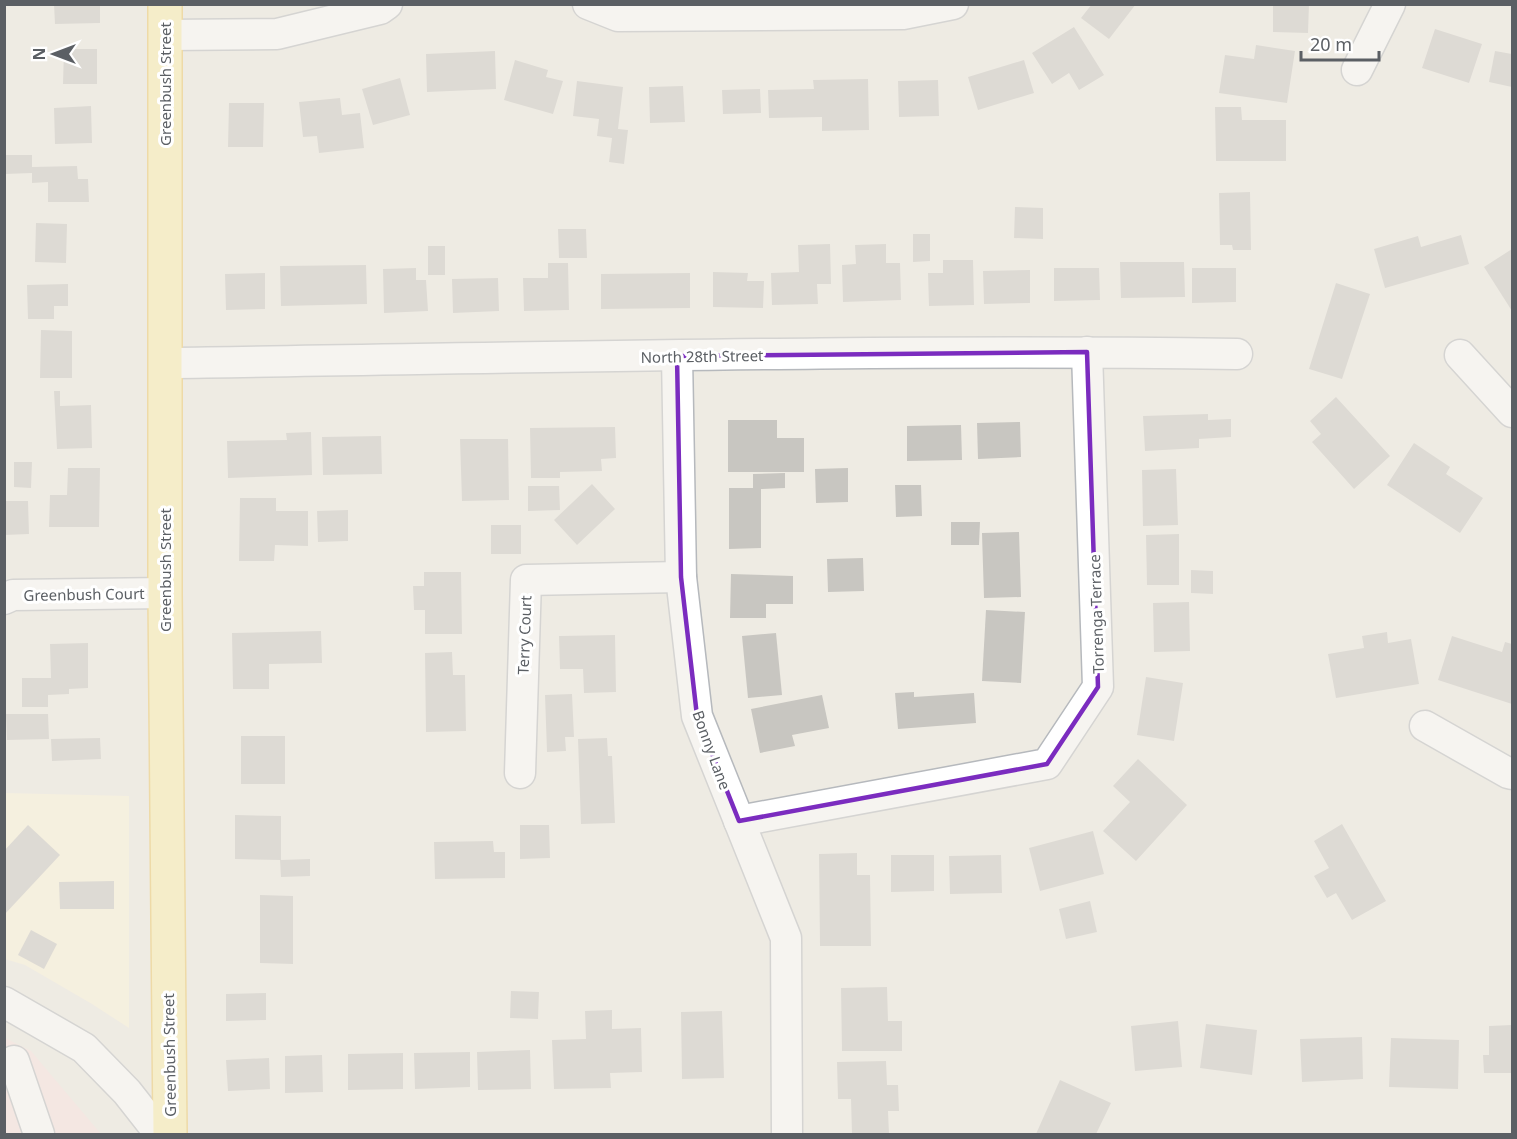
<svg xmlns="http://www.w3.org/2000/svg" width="1517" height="1139" font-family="'Noto Sans',sans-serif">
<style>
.commercial{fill:#fdf5d9}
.medical{fill:#fae2e0}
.building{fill:#c8c6c1}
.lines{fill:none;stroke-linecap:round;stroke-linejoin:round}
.minor-casing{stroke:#b6b9bd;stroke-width:33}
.major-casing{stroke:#edc65d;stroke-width:36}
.minor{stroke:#fff;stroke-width:30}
.major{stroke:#fdf0a9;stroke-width:33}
.marked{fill:none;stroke:#7b2cbf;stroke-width:4.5;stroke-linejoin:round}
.labels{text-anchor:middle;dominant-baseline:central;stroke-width:6;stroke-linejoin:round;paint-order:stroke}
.street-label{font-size:15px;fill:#5b5f64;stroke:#fff}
</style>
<rect width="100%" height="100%" fill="#eeebe3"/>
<!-- commercial -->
<polygon class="commercial" points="5,793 129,796 129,1028 92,1004 25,965 5,959"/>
<!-- medical -->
<polygon class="medical" points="5,1038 31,1051 101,1134 5,1134"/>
<!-- building -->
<g class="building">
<polygon points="54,4 100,4 100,23 55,24"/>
<polygon points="1092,4 1136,4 1109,39 1081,18"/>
<polygon points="1273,4 1309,4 1308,33 1273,32"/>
<polygon points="1074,27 1104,75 1079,90 1069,73 1052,84 1032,53"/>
<polygon points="1435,29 1482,44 1469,83 1422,68"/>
<polygon points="1256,45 1295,51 1287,103 1219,93 1225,55 1254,59"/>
<polygon points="64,49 97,49 97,84 63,84"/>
<polygon points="495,51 496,89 427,92 426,54"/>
<polygon points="1495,51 1512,54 1512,87 1489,82"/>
<polygon points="515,60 548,70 546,77 563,81 553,114 504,100"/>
<polygon points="1024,60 1034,93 978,110 968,77"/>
<polygon points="400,78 410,115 373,125 362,89"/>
<polygon points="868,79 869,130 822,131 822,117 769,118 768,90 814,89 813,80"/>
<polygon points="938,80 939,116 899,117 898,81"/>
<polygon points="577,81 623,87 618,129 628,130 624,164 609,162 612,138 597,136 599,119 573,116"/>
<polygon points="683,86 685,122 650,123 649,87"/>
<polygon points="760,89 761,113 723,114 722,90"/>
<polygon points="340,98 342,115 360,113 364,148 319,153 317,136 303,137 299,102"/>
<polygon points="229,103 264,103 263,147 228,147"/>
<polygon points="91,106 92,143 55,144 54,108"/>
<polygon points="1215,107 1241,107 1242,120 1286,120 1286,161 1216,161"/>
<polygon points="5,155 32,155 32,167 77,166 78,179 88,179 89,202 48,202 48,182 32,183 32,173 5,174"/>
<polygon points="1250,192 1251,250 1233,250 1232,245 1220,245 1219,193"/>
<polygon points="1015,207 1043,208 1043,239 1014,238"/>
<polygon points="36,223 67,224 66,263 35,262"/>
<polygon points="558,229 586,229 587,258 559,258"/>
<polygon points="913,234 930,234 930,261 913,262"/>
<polygon points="1461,235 1469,264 1385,288 1374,249 1418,236 1421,247"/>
<polygon points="830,244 831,284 817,284 818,304 772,305 771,273 799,272 798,245"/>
<polygon points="886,244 886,263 900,263 901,300 843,302 842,265 856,264 855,245"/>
<rect x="428" y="246" width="17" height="29"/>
<polygon points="1512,249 1512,311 1484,267"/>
<polygon points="943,260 973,260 974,305 929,306 928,273 943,273"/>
<polygon points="1120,262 1184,262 1185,297 1121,298"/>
<polygon points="548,263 568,263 569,310 524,311 523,278 548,278"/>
<polygon points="366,265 367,304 281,306 280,266"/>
<polygon points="416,268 416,280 426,280 428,311 384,313 383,269"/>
<polygon points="1054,268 1099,268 1100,300 1054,301"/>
<polygon points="1192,268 1236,268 1236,302 1192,303"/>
<polygon points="1030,270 1030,303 984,304 983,271"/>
<polygon points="713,272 748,273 747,281 764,281 763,308 713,307"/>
<polygon points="265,273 265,309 226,310 225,274"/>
<polygon points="690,273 690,308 601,309 601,274"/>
<polygon points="498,278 499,311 453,313 452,279"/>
<polygon points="1336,283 1370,294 1342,379 1309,369"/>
<polygon points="68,284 68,306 54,306 54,319 28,319 27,285"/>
<polygon points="41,330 72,331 72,378 40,378"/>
<polygon points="54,391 60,391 60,406 91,405 92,448 57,449"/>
<polygon points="1336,397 1390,456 1354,489 1312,442 1321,434 1310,421"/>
<polygon points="1208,414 1208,420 1231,419 1231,437 1199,439 1199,448 1145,451 1143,416"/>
<polygon points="728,420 777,420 777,438 804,438 804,472 728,472"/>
<polygon points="1020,422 1021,457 978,459 977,423"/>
<polygon points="961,425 962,460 907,461 907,426"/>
<polygon points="615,427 616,458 601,459 602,471 560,472 560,478 531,478 530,428"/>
<polygon points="311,432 312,475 228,478 227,441 287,440 286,433"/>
<polygon points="381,436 382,474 323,475 322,437"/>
<polygon points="460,439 508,439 509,500 462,501"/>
<polygon points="1414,443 1450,467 1446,474 1483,498 1460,533 1387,485"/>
<polygon points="14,462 32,462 31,488 14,487"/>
<polygon points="68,468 100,468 99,527 49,527 50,495 67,495"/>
<polygon points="848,468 848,502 816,503 815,469"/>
<polygon points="1176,469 1178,525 1143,526 1142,470"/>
<polygon points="785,473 785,488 761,489 761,548 729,549 729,488 753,488 753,474"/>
<polygon points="592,484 615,509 577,545 554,520"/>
<polygon points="895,485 921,485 922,516 896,517"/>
<polygon points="528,486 559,486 560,510 528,511"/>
<polygon points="240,498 276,498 276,511 308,511 308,546 275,545 274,561 239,561"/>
<polygon points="4,501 28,501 29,534 4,535"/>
<polygon points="348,510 348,541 318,542 317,511"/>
<polygon points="951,522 980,522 979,545 951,545"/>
<rect x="491" y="525" width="30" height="29"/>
<polygon points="1019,532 1021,597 984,598 982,533"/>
<polygon points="1179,534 1179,585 1147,585 1146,535"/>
<polygon points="863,558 864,591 828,592 827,559"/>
<polygon points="1191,570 1213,571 1213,594 1191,593"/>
<polygon points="424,572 461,572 462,634 425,634 425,610 414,610 413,586 424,586"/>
<polygon points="731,574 793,576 793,604 766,604 766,618 730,618"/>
<polygon points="1189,602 1190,651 1154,652 1153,603"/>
<polygon points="986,610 1025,612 1021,683 982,681"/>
<polygon points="321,631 322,663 269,664 269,689 233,689 232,633"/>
<polygon points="1387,632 1388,643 1411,639 1419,684 1336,698 1328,654 1364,648 1362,636"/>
<polygon points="776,633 782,695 748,698 742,636"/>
<polygon points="615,635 616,692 584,693 583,669 560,669 559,636"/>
<polygon points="1452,636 1502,652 1505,642 1512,644 1512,704 1438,680"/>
<polygon points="88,643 88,688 69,689 69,694 48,695 48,707 22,707 22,678 51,678 50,644"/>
<polygon points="452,652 453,675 465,675 466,731 426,732 425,653"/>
<polygon points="1146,677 1183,683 1174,741 1137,735"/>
<polygon points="914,692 914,697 974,693 976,723 898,729 895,693"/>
<polygon points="572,694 574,737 565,737 566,751 547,752 545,695"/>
<polygon points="822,695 829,728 792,735 795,746 760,753 751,709"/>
<polygon points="6,714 48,714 49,739 7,740"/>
<rect x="241" y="736" width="44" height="48"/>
<polygon points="100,738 101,759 52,761 51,739"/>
<polygon points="607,738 608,756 612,756 615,823 581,824 578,739"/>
<polygon points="1138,759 1187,805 1136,861 1103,831 1130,802 1113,786"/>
<polygon points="235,815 281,816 281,860 235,859"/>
<polygon points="1342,824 1386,901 1352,920 1336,893 1327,898 1314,876 1329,868 1314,841"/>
<polygon points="28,825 60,855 4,915 4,851"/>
<polygon points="520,825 549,825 550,858 520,859"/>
<polygon points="1093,831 1104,874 1040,891 1029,848"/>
<polygon points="493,841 494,852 505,852 505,878 435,879 434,842"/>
<polygon points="857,853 857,875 870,875 871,946 820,946 819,854"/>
<polygon points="891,855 934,855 934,891 891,892"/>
<polygon points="1001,855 1002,893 950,894 949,856"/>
<polygon points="310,859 310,876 281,877 280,860"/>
<polygon points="114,881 114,909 60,909 59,882"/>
<polygon points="260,895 293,896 293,964 260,963"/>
<polygon points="1090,901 1097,932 1066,939 1059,909"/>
<polygon points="31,930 57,944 44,969 18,955"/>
<polygon points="887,987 888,1021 902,1021 902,1051 842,1051 841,988"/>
<polygon points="511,991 539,992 538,1019 510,1018"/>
<polygon points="266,993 266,1020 226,1021 226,994"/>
<polygon points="612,1010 612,1029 641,1028 642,1072 610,1073 611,1088 554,1089 552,1040 586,1039 585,1011"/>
<polygon points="722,1011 724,1078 682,1079 681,1012"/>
<polygon points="1178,1021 1182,1067 1135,1071 1131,1026"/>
<polygon points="1206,1024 1257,1030 1252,1075 1200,1068"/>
<polygon points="1512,1025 1512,1073 1484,1073 1483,1055 1489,1055 1489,1026"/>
<polygon points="1362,1037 1363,1079 1302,1082 1300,1039"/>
<polygon points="1391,1038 1459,1040 1458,1089 1389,1087"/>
<polygon points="530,1050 531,1089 478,1090 477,1052"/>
<polygon points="470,1052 470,1087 415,1089 414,1053"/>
<polygon points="403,1053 403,1089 348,1090 348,1054"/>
<polygon points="322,1055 323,1092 285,1093 285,1056"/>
<polygon points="269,1058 270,1089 228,1091 226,1060"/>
<polygon points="886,1061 887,1085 898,1085 899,1111 888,1111 889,1134 852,1134 851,1099 838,1099 837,1062"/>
<polygon points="1060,1080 1111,1103 1096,1134 1036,1134"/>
</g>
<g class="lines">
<defs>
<g id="minor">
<polyline points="588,4 618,16 903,14 953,4"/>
<polyline points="165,35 277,34 380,9 387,4"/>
<polyline points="1357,70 1390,4"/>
<polyline points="1460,355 1512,412"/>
<polyline points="677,356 681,577 697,716 786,938 787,1134"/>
<path d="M166,363C523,358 880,349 1237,354"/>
<polyline points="4,599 13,595 165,593"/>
<polyline points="1425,726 1508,773 1512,774"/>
<polyline points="520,773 526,580 681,577"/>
<polyline points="739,821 1047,764 1098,687 1087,352"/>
<polyline points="4,1002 84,1048 127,1092 160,1134"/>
<polyline points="14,1061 39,1134"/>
</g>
<polyline id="major" points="165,4 165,593 170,1134"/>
</defs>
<!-- minor casing -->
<use href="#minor" class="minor-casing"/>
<!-- major casing -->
<use href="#major" class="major-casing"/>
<!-- minor -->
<use href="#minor" class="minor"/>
<!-- major -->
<use href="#major" class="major"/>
</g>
<!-- marked area -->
<path d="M0 0H1517V1139H0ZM1087,352L1098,687L1047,764L739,821L697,716L681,577L677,356Z" fill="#eeebe3" fill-opacity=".55" fill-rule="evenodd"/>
<path class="marked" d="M1087,352L1098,687L1047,764L739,821L697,716L681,577L677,356Z"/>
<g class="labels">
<!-- street labels -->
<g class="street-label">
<text transform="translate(165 84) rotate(-90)">Greenbush Street</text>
<text transform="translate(702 356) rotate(-1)">North 28th Street</text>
<text transform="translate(165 570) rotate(-90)">Greenbush Street</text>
<text transform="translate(84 594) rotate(-1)">Greenbush Court</text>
<text transform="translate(1096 614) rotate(-92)">Torrenga Terrace</text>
<text transform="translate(524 635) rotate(-88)">Terry Court</text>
<text transform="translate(712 750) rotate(70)">Bonny Lane</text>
<text transform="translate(169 1055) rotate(-91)">Greenbush Street</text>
</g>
</g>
<!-- border -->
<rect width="1517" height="1139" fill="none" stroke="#5b5f64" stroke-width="12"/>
<!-- north arrow -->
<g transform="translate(54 54) rotate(270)" stroke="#ffffff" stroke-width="4.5" paint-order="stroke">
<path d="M0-4.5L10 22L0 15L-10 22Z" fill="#5b5f64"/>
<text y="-9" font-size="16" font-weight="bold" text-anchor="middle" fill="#5b5f64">N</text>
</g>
<!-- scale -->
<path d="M1301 51v9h78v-9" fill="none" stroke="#5b5f64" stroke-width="3"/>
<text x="1310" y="51" font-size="18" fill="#5b5f64" stroke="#ffffff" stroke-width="4.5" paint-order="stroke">20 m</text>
</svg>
